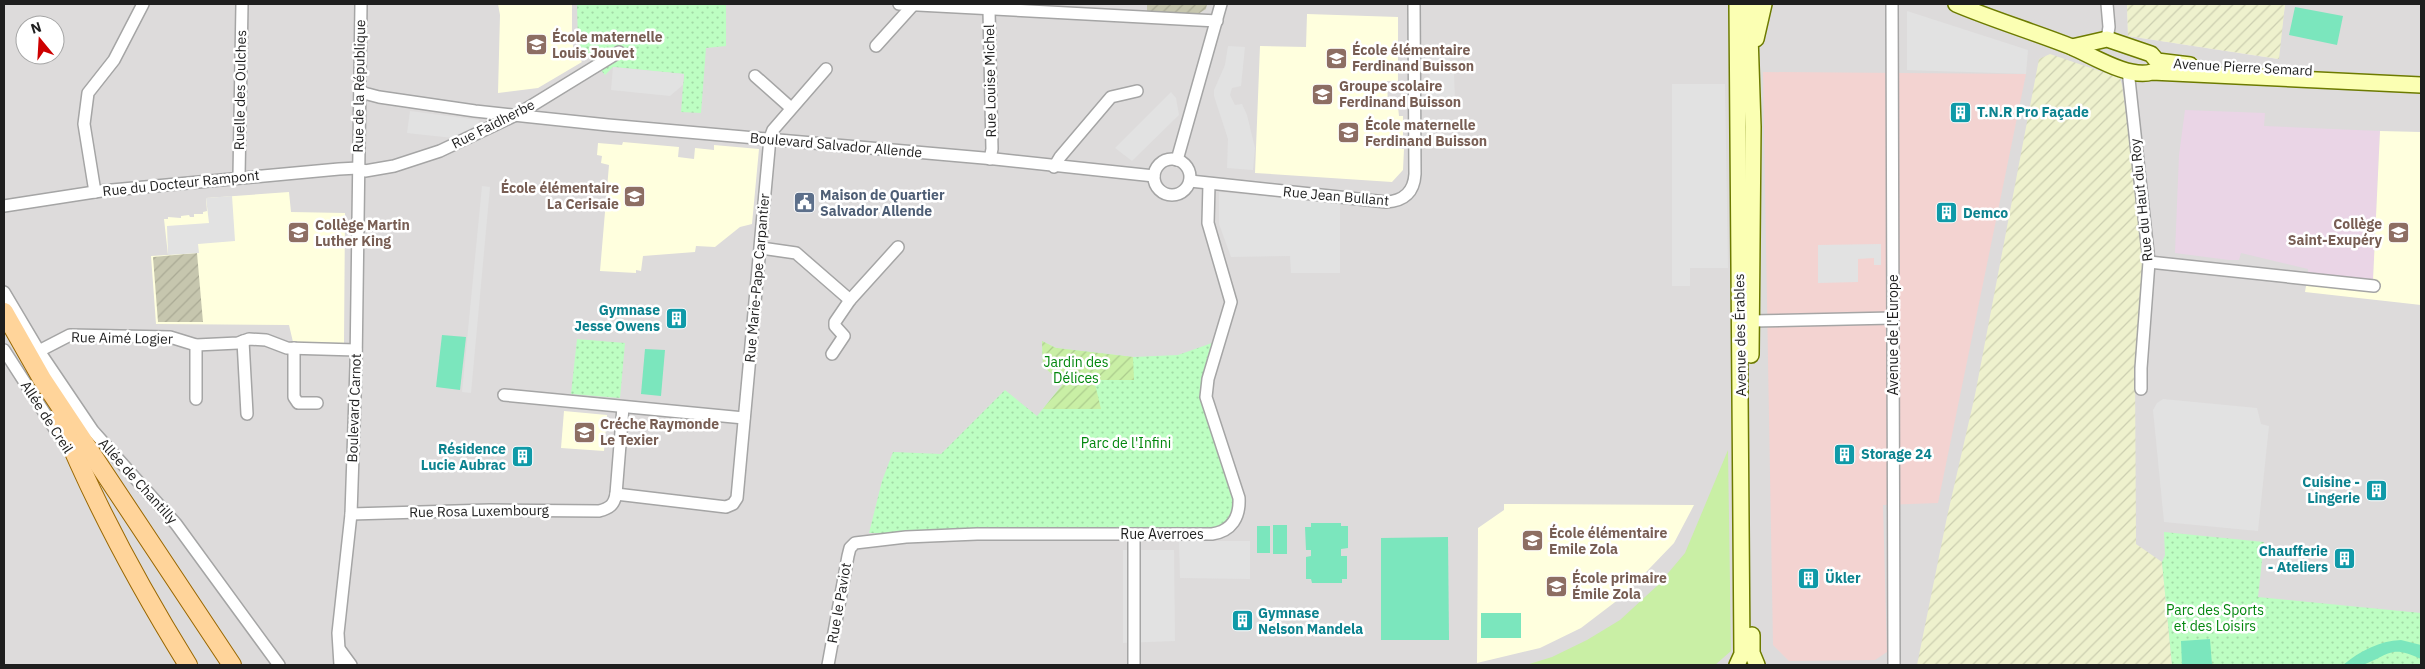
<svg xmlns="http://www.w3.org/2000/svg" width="2425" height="669" font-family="'IBM Plex Sans',sans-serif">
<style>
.residential{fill:#dddbdb;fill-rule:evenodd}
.commercial{fill:#f3d3d1}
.industrial{fill:#ead5e6}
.education{fill:#ffffde}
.construction{fill:url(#construction-furrows)}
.farmland{fill:url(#farmland-furrows)}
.grass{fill:#c9efa5}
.park{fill:url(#park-dots)}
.garden{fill:url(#garden-furrows)}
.pitch{fill:#7be6bd}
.parking{fill:#e2e2e2}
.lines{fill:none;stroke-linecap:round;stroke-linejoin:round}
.street-casing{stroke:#a5a5a5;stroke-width:14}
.secondary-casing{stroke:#6d7b00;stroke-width:18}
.primary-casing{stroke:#996700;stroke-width:20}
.street{stroke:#fff;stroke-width:11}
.secondary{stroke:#fbffb3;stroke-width:15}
.primary{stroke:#ffd49a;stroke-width:18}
.labels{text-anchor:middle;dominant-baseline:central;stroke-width:5;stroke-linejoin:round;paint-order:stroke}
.education-label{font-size:14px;font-weight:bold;fill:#785e54;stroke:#fff;text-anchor:start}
.street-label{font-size:14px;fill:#1e1e1e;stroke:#fff}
.culture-label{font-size:14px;font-weight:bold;fill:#0d838f;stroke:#fff;text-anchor:start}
.service-label{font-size:14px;font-weight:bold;fill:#4e5e75;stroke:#fff;text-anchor:start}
.park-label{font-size:14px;fill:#02870d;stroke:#fff}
</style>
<defs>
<pattern id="construction-furrows" width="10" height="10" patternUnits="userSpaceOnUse" patternTransform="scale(1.25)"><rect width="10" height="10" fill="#c6c6ae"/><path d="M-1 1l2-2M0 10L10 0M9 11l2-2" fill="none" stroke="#aaaa95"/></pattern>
<pattern id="farmland-furrows" width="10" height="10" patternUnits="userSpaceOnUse" patternTransform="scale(1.25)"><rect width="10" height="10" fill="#eef1cd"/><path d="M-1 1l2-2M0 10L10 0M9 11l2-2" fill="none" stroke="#ccceb0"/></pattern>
<pattern id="park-dots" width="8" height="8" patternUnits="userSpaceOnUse" patternTransform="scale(1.25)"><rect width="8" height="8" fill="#bdfec2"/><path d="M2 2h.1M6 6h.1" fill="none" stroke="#a2d9a6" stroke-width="1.8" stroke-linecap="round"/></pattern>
<pattern id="garden-furrows" width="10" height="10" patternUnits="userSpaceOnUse" patternTransform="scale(1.25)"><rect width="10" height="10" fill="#c9efa5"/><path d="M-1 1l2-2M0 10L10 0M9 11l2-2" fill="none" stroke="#accc8e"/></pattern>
</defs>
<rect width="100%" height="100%" fill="#f0ece4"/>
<!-- residential -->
<path class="residential" d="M4,4H2127L2128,36L2278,59L2285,4H2421V665H4ZM25,25H55V55H25Z"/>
<!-- commercial -->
<polygon class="commercial" points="1763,72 2026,74 1938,503 1883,505 1887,652 1875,660 1789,661 1773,645"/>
<!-- industrial -->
<polygon class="industrial" points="2185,110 2265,113 2264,126 2380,131 2373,280 2308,274 2308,269 2241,253 2239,260 2229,260 2175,253 2179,155"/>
<!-- education -->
<g class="education">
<polygon points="498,4 572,4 572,41 574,50 582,62 538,88 498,93 500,15"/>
<polygon points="1307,14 1398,17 1398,81 1387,81 1388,107 1398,107 1399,116 1403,116 1403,136 1398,136 1398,148 1404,149 1403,170 1392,182 1255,173 1260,46 1306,47"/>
<polygon points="2380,131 2421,132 2421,305 2305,292 2308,274 2373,280"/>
<polygon points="623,142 679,147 678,157 694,159 695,148 714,150 714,145 759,149 752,224 740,227 715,247 696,246 695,252 643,256 641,271 636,270 636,273 600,271 609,165 601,163 602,156 597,155 598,143 622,145"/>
<polygon points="289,192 291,212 345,213 344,343 293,342 289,325 156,324 151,256 168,255 164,219 168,219 168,217 181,218 181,216 189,215 190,217 194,217 194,214 203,214 203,212 207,211 206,198"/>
<polygon points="564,411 607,415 604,451 561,448"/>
<polygon points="1504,504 1694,505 1674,543 1623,596 1581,628 1540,648 1477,663 1478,528 1504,510"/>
</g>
<!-- construction -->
<g class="construction">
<polygon points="1147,4 1207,4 1206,9 1198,14 1147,13"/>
<polygon points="197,253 203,322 158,322 153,257"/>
</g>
<!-- farmland -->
<g class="farmland">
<polygon points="2127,4 2285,4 2279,59 2128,36"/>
<polygon points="2050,54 2120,78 2122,85 2143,237 2144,274 2135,371 2136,544 2162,562 2172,665 1917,665 1947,517 1975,395 2039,59"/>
</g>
<!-- grass -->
<polygon class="grass" points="1728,450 1731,651 1715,665 1526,665 1552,657 1587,640 1620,620 1658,585 1685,553"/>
<!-- park -->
<g class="park">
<polygon points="577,4 726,4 726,46 706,48 701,113 681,112 684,74 613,67 605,75 578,44"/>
<polygon points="577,339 625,343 620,398 571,394"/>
<polygon points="1042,341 1056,348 1133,357 1178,355 1212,343 1202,389 1235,490 1234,517 1215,531 869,533 882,481 893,452 941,454 1005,390 1037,416 1063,384 1043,366"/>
<polygon points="2164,532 2264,542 2258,597 2421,613 2421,665 2172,665 2162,562 2165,555"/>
</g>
<!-- garden -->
<polygon class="garden" points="1042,341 1056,348 1133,357 1134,380 1094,380 1101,409 1043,409 1063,384 1043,366"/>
<!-- pitch -->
<g class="pitch">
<polygon points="2295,7 2343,16 2337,45 2289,35"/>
<polygon points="442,335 466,337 460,390 436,387"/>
<polygon points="645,349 665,350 661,396 641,394"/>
<polygon points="1311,523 1341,523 1341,526 1348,526 1348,548 1341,549 1341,556 1347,556 1347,579 1342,579 1342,583 1312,583 1311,579 1306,579 1306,557 1311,556 1311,550 1306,550 1305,527 1311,527"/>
<rect x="1273" y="525" width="14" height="29"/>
<rect x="1257" y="526" width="13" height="27"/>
<polygon points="1448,537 1449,640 1381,640 1381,538"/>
<rect x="1481" y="613" width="40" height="25"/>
<polygon points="2210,639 2212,665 2182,665 2181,641"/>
<path d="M2401,640L2421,645V659C2390,644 2390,655 2362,665C2357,667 2349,665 2343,665C2360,651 2379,641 2401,640Z"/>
</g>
<!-- parking -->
<g class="parking">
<polygon points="1907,11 2028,50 2026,74 1907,70"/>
<polygon points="1228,46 1245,47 1241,86 1232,88 1230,95 1235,105 1242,104 1247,115 1255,148 1253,170 1227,168 1228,139 1214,96 1214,90 1225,65"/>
<polygon points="1430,54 1448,54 1454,72 1455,102 1429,101"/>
<polygon points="613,67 684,74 683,85 670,96 611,90"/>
<polygon points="1672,84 1725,84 1728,268 1690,268 1690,286 1672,286"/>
<polygon points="1171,92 1176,98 1179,115 1132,161 1115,148"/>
<polygon points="410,111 479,120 478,127 453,138 407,133"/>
<polygon points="482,186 490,187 471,393 462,392"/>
<polygon points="1219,192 1340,203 1340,273 1291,273 1290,256 1231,257 1219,224"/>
<polygon points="232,196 235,241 198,244 199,253 168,255 167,226 209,223 206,198"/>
<polygon points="1881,244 1881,265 1874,265 1874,258 1858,259 1858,282 1818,283 1818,245"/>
<polygon points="2163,399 2257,408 2261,424 2269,426 2258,531 2164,522 2153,410 2157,403"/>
<polygon points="1179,541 1250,541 1250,579 1180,578"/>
<polygon points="1123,550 1174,550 1175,641 1123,643"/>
</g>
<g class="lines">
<defs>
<g id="street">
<polyline points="899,4 1217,21"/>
<polyline points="987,4 989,10 992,149 990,159"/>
<polyline points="1892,4 1894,665"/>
<polyline points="2107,39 2109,27 2107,4"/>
<polyline points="876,46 913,5"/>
<polyline points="2128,70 2149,262 2141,368 2141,389"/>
<polyline points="755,76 791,108"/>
<polyline points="360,92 379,97 475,111 608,125 995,159 1154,176"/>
<circle cx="1172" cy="177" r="18"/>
<polyline points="1177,160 1221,4"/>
<polyline points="1054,167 1060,157 1111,97 1137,91"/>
<polyline points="239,176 242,4"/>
<path d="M1190,181L1386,202C1404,201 1414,192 1415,174L1414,4"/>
<polyline points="95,192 84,124 88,93 114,60 143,4"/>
<polyline points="4,206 101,191 339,169 358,168 365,171 394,166 440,151 518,114 619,52"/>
<polyline points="761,248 796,253 850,300 898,247"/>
<polyline points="2149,262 2374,286"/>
<polyline points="4,292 39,351 93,431 176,524 279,665"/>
<polyline points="1751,321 1893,318"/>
<polyline points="243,341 247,414"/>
<polyline points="196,345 196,399"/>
<polyline points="294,348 294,397 298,403 317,403"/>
<polyline points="4,350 60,437"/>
<polyline points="39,351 70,335 170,337 196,345 238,343 249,339 266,340 287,348 356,350"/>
<polyline points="832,354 844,336 835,326 835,322 850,300"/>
<polyline points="504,395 744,418"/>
<polyline points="616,494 726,507 733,504 737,498 770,138 773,130 826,69"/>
<path d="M351,514L490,510L599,511C610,508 614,505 616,494L623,407"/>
<polyline points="340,650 351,665"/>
<polyline points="340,665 338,633 351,514 356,366 361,4"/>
<path d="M828,665L848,556L850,548L855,543L906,537L977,534H1212C1232,531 1240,517 1239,498L1206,397L1208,379L1231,302L1208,223L1209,184"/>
<polyline points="1134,665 1134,534"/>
</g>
<g id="secondary">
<polyline points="1749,4 1753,127 1751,355"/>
<path d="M1956,4C1994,20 2034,32 2072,47C2093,56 2129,79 2152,72L2421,85"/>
<polyline points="1756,39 1764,4"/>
<polyline points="2072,47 2107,39 2151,54 2157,61 2190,65"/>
<polyline points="1752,635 1752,653 1757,665"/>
<polyline points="1737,665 1742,654 1737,4"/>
</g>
<g id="primary">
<polyline points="4,312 42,379 232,665"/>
<path d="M60,419C95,505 139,586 188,665"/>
</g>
</defs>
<!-- street casing -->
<use href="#street" class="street-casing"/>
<!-- secondary casing -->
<use href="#secondary" class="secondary-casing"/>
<!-- primary casing -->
<use href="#primary" class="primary-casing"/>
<!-- street -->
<use href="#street" class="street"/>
<!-- secondary -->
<use href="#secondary" class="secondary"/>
<!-- primary -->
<use href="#primary" class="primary"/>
</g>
<!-- icons -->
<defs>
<symbol id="school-square" viewBox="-11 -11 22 22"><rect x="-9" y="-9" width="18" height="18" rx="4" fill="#8d6e63" stroke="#fff"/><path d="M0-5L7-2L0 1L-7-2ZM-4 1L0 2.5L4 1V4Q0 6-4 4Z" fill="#fff"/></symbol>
<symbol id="building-square" viewBox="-11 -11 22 22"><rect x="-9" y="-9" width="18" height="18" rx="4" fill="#0f9aa8" stroke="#fff"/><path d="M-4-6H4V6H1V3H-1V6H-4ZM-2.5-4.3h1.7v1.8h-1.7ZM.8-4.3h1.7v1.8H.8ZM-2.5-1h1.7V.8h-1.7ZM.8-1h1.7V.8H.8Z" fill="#fff"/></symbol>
<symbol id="civic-square" viewBox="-11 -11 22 22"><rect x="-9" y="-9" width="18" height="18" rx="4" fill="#5c6f8a" stroke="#fff"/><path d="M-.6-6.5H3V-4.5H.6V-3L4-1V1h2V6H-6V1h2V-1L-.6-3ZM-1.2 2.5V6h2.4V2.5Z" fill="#fff"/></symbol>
</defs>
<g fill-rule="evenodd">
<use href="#school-square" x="524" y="32" width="25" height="25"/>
<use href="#school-square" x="1324" y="46" width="25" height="25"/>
<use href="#school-square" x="1310" y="82" width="25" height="25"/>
<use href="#building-square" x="1948" y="100" width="25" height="25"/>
<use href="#school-square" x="1336" y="120" width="25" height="25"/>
<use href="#school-square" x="622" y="184" width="25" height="25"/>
<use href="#civic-square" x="792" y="190" width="25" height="25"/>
<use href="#building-square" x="1934" y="200" width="25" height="25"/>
<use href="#school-square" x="2386" y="220" width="25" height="25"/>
<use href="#school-square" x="286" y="220" width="25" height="25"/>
<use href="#building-square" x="664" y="306" width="25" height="25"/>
<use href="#school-square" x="572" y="420" width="25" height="25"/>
<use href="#building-square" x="1832" y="442" width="25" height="25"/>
<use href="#building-square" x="510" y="444" width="25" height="25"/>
<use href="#building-square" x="2364" y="478" width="25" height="25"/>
<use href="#school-square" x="1520" y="528" width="25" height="25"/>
<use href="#building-square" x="2332" y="546" width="25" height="25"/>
<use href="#building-square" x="1796" y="566" width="25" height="25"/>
<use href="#school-square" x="1544" y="574" width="25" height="25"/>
<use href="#building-square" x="1230" y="608" width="25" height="25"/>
</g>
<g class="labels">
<!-- education labels -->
<g class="education-label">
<text x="552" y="37">École maternelle<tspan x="552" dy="16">Louis Jouvet</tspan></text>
<text x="1352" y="50">École élémentaire<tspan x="1352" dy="16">Ferdinand Buisson</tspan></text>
<text x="1339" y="86">Groupe scolaire<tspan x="1339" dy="16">Ferdinand Buisson</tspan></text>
<text x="1365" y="125">École maternelle<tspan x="1365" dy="16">Ferdinand Buisson</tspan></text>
<text x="619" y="188" text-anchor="end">École élémentaire<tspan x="619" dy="16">La Cerisaie</tspan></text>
<text x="2382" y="224" text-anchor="end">Collège<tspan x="2382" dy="16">Saint-Exupéry</tspan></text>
<text x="315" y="225">Collège Martin<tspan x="315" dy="16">Luther King</tspan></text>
<text x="600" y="424">Créche Raymonde<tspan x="600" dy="16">Le Texier</tspan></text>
<text x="1549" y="533">École élémentaire<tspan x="1549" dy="16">Emile Zola</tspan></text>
<text x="1572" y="578">École primaire<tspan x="1572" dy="16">Émile Zola</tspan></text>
</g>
<!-- street labels -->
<g class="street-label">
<text transform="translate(2243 67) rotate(3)">Avenue Pierre Semard</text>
<text transform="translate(990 81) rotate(-91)">Rue Louise Michel</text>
<text transform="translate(359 86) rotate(-89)">Rue de la République</text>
<text transform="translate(240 90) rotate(-89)">Ruelle des Oulches</text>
<text transform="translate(493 124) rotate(-27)">Rue Faidherbe</text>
<text transform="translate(836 145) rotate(5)">Boulevard Salvador Allende</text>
<text transform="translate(181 183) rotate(-6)">Rue du Docteur Rampont</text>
<text transform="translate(1336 196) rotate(5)">Rue Jean Bullant</text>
<text transform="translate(2141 200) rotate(-96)">Rue du Haut du Roy</text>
<text transform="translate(757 278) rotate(-85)">Rue Marie-Pape Carpantier</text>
<text transform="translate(1740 335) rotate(-91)">Avenue des Érables</text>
<text transform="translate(1893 335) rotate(-90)">Avenue de l'Europe</text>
<text transform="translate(122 338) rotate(1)">Rue Aimé Logier</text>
<text transform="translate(354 408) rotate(-88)">Boulevard Carnot</text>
<text transform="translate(47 417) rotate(57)">Allée de Creil</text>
<text transform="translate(138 481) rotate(48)">Allée de Chantilly</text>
<text transform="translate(479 511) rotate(-1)">Rue Rosa Luxembourg</text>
<text x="1162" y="534">Rue Averroes</text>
<text transform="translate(839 603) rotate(-80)">Rue le Paviot</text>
</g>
<!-- culture labels -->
<g class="culture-label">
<text x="1977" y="112">T.N.R Pro Façade</text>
<text x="1963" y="213">Demco</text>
<text x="660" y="310" text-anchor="end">Gymnase<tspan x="660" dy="16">Jesse Owens</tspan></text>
<text x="506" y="449" text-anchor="end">Résidence<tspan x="506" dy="16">Lucie Aubrac</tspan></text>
<text x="1861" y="454">Storage 24</text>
<text x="2360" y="482" text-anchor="end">Cuisine -<tspan x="2360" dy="16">Lingerie</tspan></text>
<text x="2328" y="551" text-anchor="end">Chaufferie<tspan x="2328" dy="16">- Ateliers</tspan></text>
<text x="1825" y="578">Ükler</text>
<text x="1258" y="613">Gymnase<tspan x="1258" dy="16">Nelson Mandela</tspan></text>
</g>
<!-- service labels -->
<g class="service-label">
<text x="820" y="195">Maison de Quartier<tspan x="820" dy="16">Salvador Allende</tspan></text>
</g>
<!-- park labels -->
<g class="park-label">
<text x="1076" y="362">Jardin des<tspan x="1076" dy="16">Délices</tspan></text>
<text x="1126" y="443">Parc de l'Infini</text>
<text x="2215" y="610">Parc des Sports<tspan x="2215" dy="16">et des Loisirs</tspan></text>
</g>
</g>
<!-- border -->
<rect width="2425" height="669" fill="none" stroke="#1e1e1e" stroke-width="10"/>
<!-- north arrow -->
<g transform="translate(40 40) rotate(342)"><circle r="24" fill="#ffffff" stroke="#a5a5a5"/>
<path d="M0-4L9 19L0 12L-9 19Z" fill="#cd0000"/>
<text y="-8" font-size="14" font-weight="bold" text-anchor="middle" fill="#1e1e1e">N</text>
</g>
</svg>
